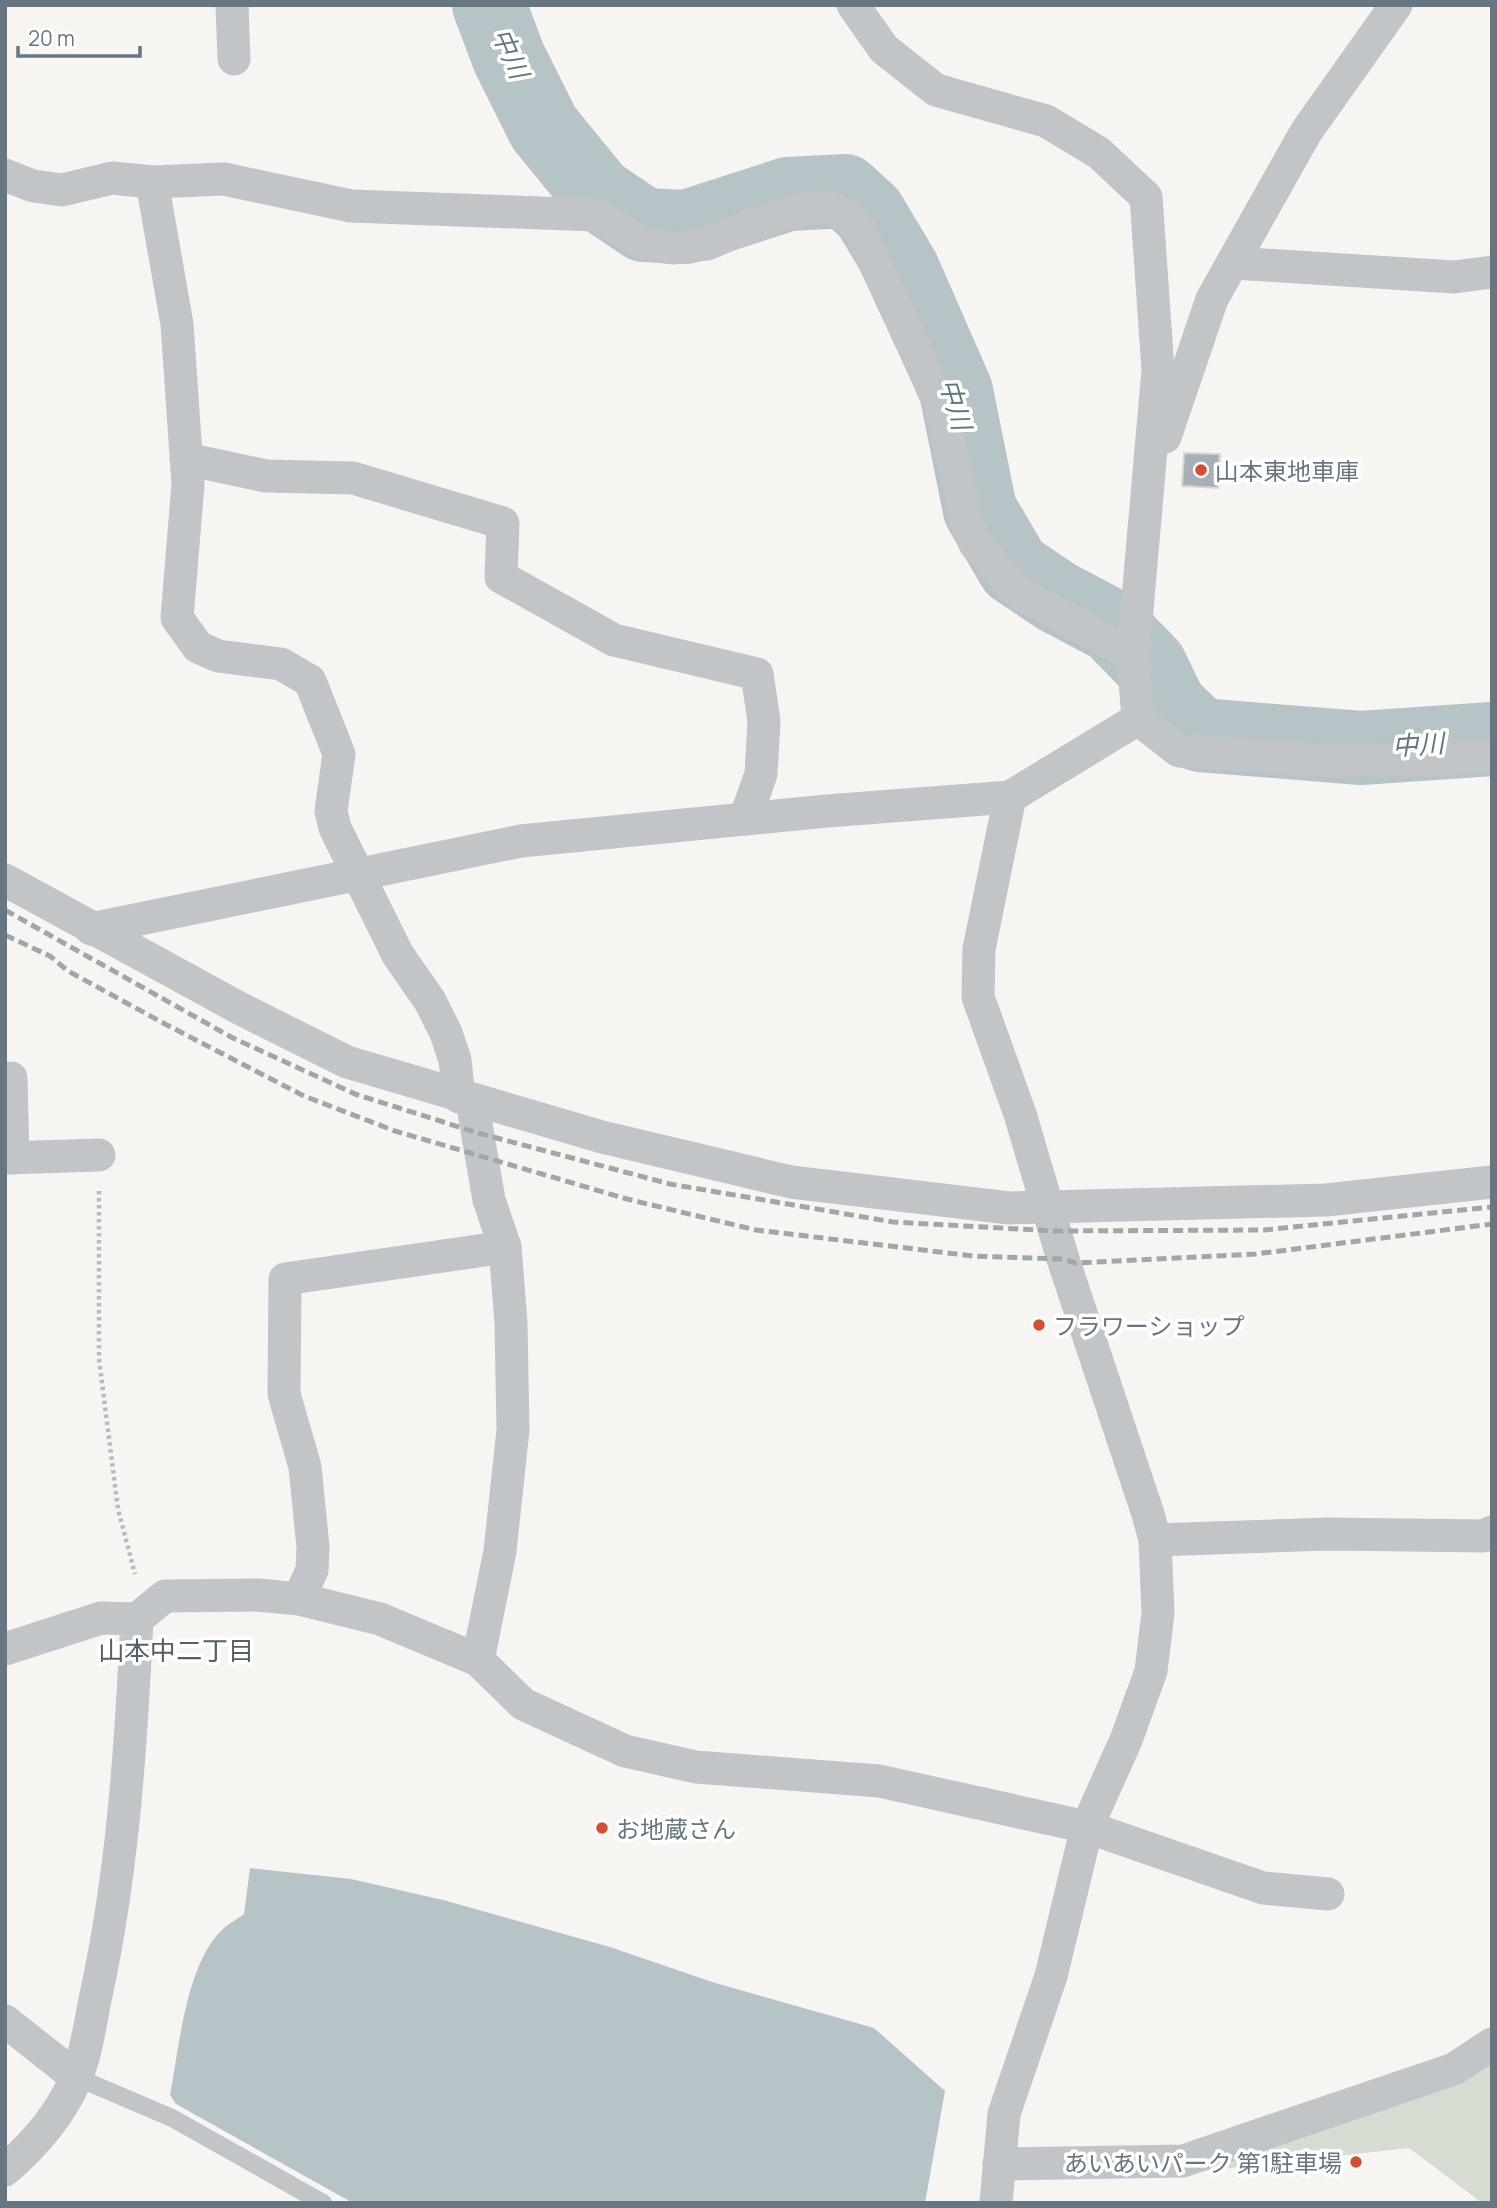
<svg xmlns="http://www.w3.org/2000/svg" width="1497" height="2208" font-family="Manrope,'Noto Sans JP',sans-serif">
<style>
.green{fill:#d7dcd3}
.water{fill:#b7c4c7}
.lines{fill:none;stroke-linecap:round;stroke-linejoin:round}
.river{stroke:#b7c4c7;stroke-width:74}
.building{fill:#a8b0b5;stroke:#d7d7d5;stroke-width:2}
.path{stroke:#b9bcbe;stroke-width:4.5;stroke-dasharray:3.5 3.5;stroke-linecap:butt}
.service{stroke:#c1c5c8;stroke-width:18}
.minor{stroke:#c1c5c8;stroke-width:33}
.rail{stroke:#a0a7ab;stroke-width:5;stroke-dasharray:10 5;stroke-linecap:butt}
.poi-dot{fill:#dc4b2c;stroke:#fff;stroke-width:2.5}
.labels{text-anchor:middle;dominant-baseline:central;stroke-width:7;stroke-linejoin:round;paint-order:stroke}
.poi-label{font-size:24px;fill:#667782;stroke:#fff;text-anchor:start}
.water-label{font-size:26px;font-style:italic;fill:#61787f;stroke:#fff}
.neighbourhood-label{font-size:26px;fill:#536067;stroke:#fff}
</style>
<rect width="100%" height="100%" fill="#f6f5f2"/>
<!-- green -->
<polygon class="green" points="1492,2058 1492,2203 1482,2203 1409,2148 1159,2176"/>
<!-- water -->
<path class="water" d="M250,1868L351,1879L443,1900L610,1947L712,1982L874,2028L945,2091L925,2203H353L176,2104L170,2095C179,2048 186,1964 222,1930C228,1924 237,1919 244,1914Z"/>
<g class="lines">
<!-- river -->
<polyline class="river" points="489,5 509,58 544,128 598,194 644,225 686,227 788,194 845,191 869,213 903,270 956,391 980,510 1014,568 1057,597 1112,626 1150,665 1170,706 1200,735 1361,748 1492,739"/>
</g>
<!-- building -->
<polygon class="building" points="1184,453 1220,454 1218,488 1182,486"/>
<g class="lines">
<!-- path -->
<polyline class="path" points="99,1191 99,1359 118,1509 135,1574"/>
<!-- service -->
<polyline class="service" points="76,2077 172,2118 323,2203"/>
<!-- minor -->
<g class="minor">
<polyline points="232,5 234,59"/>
<polyline points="853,5 884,49 936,90 1046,121 1099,153 1146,197 1158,370 1133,655"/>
<polyline points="5,175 33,186 62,190 112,178 152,182 224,179 351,206 595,215 646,245 675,248 707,244 752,225 803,209 828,207 847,217 860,231 941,406 967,524 975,544 1016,591 1133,655 1138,719"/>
<polyline points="152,182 177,324 188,484 177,618 198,647 218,656 281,664 310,681 339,754 331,811 335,828 398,955 430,1001 446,1033 455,1060 459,1097"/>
<polyline points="1234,263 1454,277 1492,272"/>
<polyline points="1165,437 1212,299 1306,132 1396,5"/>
<polyline points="186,459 266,476 353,478 503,523 501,577 614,640 757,674 764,721 761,774 745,819"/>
<polyline points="5,880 241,1009 347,1062 602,1137 791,1182 1009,1208 1326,1200 1492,1182"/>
<polyline points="91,929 521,841 827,811 1010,797 1138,719 1179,751 1335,761 1492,757"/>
<polyline points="11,1078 13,1158"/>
<polyline points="472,1101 489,1200 505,1247 511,1323 513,1430 500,1551 478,1660 523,1704 625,1751 696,1767 879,1781 1087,1827 1263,1888 1328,1894"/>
<polyline points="5,1158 99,1155"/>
<polyline points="1155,1540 1328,1534 1484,1536 1492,1532"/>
<polyline points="299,1599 312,1570 313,1547 305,1467 284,1394 285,1279 505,1247"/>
<polyline points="137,1619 165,1596 258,1595 299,1599 380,1619 478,1660"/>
<path d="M5,1649L101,1618L137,1619C131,1746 123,1871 96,1995C90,2022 87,2053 76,2078C61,2114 34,2145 5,2170"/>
<polyline points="5,2021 76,2077"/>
<polyline points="999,2164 1183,2161 1454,2069 1492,2044"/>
<polyline points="996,2203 1004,2114 1051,1976 1087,1827 1126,1740 1151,1671 1158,1613 1155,1540 1148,1514 1063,1259 1020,1114 978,997 979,949 1010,797"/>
</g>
<!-- rail -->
<g class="rail">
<polyline points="5,910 231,1037 355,1094 478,1133 670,1184 893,1222 1055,1231 1264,1230 1492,1207"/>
<polyline points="5,935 50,956 68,971 165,1024 304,1096 395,1131 627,1199 756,1230 973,1256 1063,1259 1076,1263 1256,1254 1492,1224"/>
</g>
</g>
<!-- markers -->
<g class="poi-dot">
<circle cx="1201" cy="470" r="7"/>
<circle cx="1039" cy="1325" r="7"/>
<circle cx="602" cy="1828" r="7"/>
<circle cx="1356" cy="2162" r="7"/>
</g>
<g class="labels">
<!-- poi labels -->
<g class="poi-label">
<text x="1215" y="470">山本東地車庫</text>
<text x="1053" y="1325">フラワーショップ</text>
<text x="616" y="1828">お地蔵さん</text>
<text x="1342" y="2162" text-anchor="end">あいあいパーク 第1駐車場</text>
</g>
<!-- water labels -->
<g class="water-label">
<text transform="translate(511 53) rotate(66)">中川</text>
<text transform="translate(956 404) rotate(74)">中川</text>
<text transform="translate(1418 744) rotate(-4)">中川</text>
</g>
<!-- neighbourhood labels -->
<g class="neighbourhood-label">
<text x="176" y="1650">山本中二丁目</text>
</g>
</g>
<!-- border -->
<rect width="1497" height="2208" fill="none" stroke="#667782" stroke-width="14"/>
<!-- scale -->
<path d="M18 46v10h122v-10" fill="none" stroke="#667782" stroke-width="3.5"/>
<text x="28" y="46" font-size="21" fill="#667782" stroke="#ffffff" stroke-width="5" paint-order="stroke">20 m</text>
</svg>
